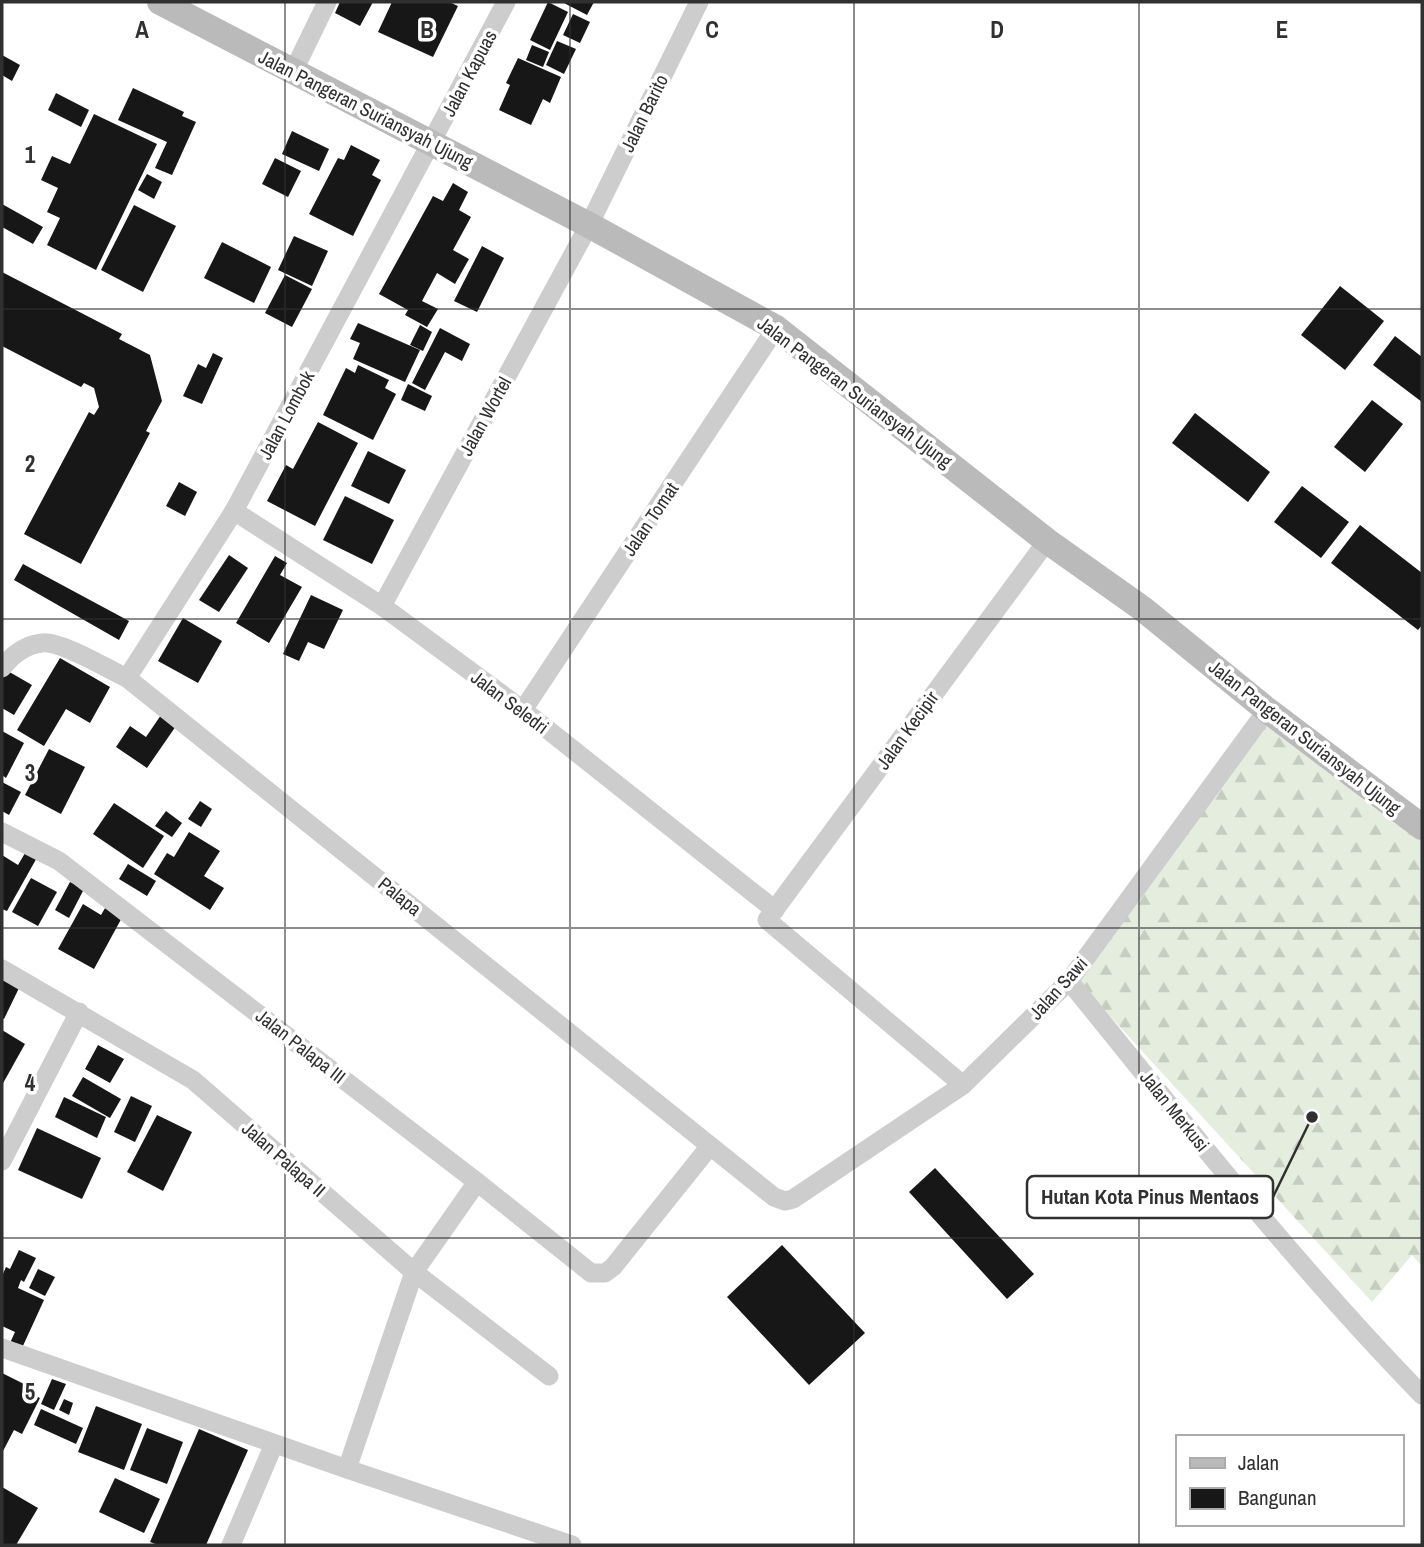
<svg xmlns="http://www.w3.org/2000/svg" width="1424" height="1547" font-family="'Archivo Narrow',sans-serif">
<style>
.forest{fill:url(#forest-firs)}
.building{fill:#171717}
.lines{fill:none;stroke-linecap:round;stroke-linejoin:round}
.street{stroke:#cdcdcd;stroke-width:19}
.secondary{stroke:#bababa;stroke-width:26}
.grid{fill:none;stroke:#303030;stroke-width:2;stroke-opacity:0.55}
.labels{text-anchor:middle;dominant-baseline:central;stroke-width:7;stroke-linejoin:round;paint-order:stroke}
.street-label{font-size:19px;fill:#303030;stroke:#fff}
.grid-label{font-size:23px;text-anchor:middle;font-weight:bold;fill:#303030;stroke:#fff;stroke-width:7;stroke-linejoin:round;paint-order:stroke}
.leader{fill:none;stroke:#303030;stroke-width:2.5}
.callout-dot{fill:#303030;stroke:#fff;stroke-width:2.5}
.callout{fill:#fff;stroke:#303030;stroke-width:2.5}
.callout-label{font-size:21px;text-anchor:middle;font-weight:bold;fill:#303030}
</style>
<defs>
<pattern id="forest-firs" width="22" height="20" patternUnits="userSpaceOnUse" patternTransform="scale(1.75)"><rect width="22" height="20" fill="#e5eddf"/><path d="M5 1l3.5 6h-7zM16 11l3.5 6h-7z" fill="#c5ccc0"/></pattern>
</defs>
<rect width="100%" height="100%" fill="#fff"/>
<!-- forest -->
<polygon class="forest" points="1267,720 1422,838 1422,1266 1412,1255 1372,1302 1076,979"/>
<!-- building -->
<g class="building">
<polygon points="340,2 373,2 360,26 335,13"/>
<polygon points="392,2 449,2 458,6 433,57 378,32"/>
<polygon points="548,2 568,12 550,50 530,40"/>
<polygon points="562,2 594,2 587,15"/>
<polygon points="573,14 590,22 580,43 563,35"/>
<polygon points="557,41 576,49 564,74 546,65"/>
<polygon points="532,45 549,52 543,67 526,60"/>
<polygon points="2,55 20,65 12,81 2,75"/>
<polygon points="518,58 561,77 550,103 543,99 531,125 499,110 510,85 506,83"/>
<polygon points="133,88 184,112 182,116 196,122 172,175 155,168 167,142 118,120"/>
<polygon points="56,93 89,110 81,127 48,110"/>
<polygon points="94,114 157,144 96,270 47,245 60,218 47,212 58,188 41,180 52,156 70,164"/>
<polygon points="292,131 329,149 319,171 282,154"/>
<polygon points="351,145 380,160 372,175 381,180 353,236 309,214 338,158 344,160"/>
<polygon points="275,158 301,171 288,197 262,184"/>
<polygon points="147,174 162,182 154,199 138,190"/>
<polygon points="453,183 468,192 459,210 471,217 453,250 469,259 455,284 437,273 422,301 438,309 427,327 405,315 408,310 379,294 433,196 443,201"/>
<polygon points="2,204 43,227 33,244 2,227"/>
<polygon points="134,205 176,226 143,292 101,270"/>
<polygon points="294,236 328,251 312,286 278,270"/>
<polygon points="222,242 271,267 254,303 204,278"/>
<polygon points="482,246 504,258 477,312 454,301"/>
<polygon points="2,272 122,334 119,339 150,355 162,401 146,431 150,433 81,564 24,534 89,412 94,415 99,407 94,388 84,383 81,387 2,346"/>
<polygon points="285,275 312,289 292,327 265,313"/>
<polygon points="1340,286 1384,321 1345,370 1301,335"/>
<polygon points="358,323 420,350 405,382 353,359 360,343 350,339"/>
<polygon points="420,325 432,332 423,351 410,345"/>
<polygon points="440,328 470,344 462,361 445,352 425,390 412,383"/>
<polygon points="1395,336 1422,357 1422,402 1373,365"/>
<polygon points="213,353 223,358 202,404 183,396 198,364 206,368"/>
<polygon points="358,365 389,380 385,388 396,394 373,440 323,415 346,368 355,373"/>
<polygon points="408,384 432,396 425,411 401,400"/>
<polygon points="1372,400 1403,424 1365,472 1334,447"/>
<polygon points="1195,413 1270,472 1248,502 1172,443"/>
<polygon points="318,422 358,443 315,526 267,501 286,465 293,469"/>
<polygon points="368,451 406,470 389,504 351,486"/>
<polygon points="179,482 197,492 185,516 166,506"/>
<polygon points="1302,486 1349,522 1321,558 1274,522"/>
<polygon points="345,496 394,520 372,564 323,540"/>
<polygon points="1360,525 1422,573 1422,625 1418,630 1331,563"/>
<polygon points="229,555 248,568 219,612 199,600"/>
<polygon points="275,556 287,563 280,575 302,587 269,643 236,623"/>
<polygon points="23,564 129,621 119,640 14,580"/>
<polygon points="311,595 343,610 324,649 308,642 299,661 283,654"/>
<polygon points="183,618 222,641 198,683 158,661"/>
<polygon points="60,658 110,687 90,723 66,709 44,746 17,730"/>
<polygon points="6,670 32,685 14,715 2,708 2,677"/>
<polygon points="161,715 176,726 147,768 116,747 130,726 146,737"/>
<polygon points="2,731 24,743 6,778 2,775"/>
<polygon points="49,749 85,767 61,814 25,795"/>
<polygon points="2,782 21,792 9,815 2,811"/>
<polygon points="200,801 212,809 201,827 188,819"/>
<polygon points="114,803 164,836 143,868 93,834"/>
<polygon points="166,811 182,823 172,837 155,826"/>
<polygon points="189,832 220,851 204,876 224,888 210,910 154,874 167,853 174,857"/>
<polygon points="28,848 39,854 7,911 2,909 2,855 18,865"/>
<polygon points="128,864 156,881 147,896 119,879"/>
<polygon points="31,878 57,892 38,926 12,912"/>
<polygon points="70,882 84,889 69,918 55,910"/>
<polygon points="108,903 125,912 94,969 58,949 83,904 101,915"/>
<polygon points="2,977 20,986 4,1019 2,1018"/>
<polygon points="2,1030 25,1044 2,1085"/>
<polygon points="98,1045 124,1059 110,1083 85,1069"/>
<polygon points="83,1077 121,1099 110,1118 72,1096"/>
<polygon points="131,1096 152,1106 135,1142 114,1132"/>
<polygon points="64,1097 106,1117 97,1138 55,1117"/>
<polygon points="157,1115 192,1132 163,1191 127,1172"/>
<polygon points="37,1128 101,1158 82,1199 18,1170"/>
<polygon points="935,1168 1034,1274 1007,1299 909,1192"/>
<polygon points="782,1245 865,1333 809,1385 727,1297"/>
<polygon points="19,1250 36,1258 24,1282 21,1280 18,1288 44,1300 22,1348 10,1343 15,1332 2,1326 2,1276 6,1267 10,1269"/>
<polygon points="38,1269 55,1277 45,1296 29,1288"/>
<polygon points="2,1373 34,1389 32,1394 40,1398 22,1434 14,1430 2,1453"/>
<polygon points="52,1379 66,1384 54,1410 41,1404"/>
<polygon points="64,1399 73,1403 69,1415 59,1410"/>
<polygon points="96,1406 142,1424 124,1470 78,1452"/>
<polygon points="41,1409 83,1428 76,1444 34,1425"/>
<polygon points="147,1428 183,1442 167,1484 130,1470"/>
<polygon points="199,1429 248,1450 206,1545 158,1545 150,1542"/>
<polygon points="115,1478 160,1499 144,1533 99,1512"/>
<polygon points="2,1487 38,1508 16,1545 2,1545"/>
</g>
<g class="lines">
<!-- street -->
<g class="street">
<polyline points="293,72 327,2"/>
<polyline points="234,511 382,606 523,710 775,910"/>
<polyline points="382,606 589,225 699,2"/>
<path d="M2,668C12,655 24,645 42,643C60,640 109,670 127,678L774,1197L785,1201L793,1199L963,1085L1069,981L1267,710"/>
<polyline points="127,678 234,511 506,2"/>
<polyline points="523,710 776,328"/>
<polyline points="2,832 59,861 477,1182 591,1273 605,1273 613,1267 710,1146"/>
<polyline points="2,969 193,1080 414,1272 549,1376"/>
<path d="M1069,981C1183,1121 1296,1266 1422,1395"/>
<polyline points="963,1085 767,920 1047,541"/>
<polyline points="2,1161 79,1012"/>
<polyline points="2,1348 347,1469 572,1545"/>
<polyline points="347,1469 414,1272 477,1182"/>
<polyline points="231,1545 274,1444"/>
</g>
<!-- secondary -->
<polyline class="secondary" points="160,2 589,225 776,328 1047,541 1143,609 1267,710 1422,827"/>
</g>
<!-- grid -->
<path class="grid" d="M285,2V1545M570,2V1545M854,2V1545M1139,2V1545M2,309H1422M2,619H1422M2,928H1422M2,1238H1422"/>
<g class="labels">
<!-- street labels -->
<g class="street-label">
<text transform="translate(469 73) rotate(-62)">Jalan Kapuas</text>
<text transform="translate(366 109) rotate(27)">Jalan Pangeran Suriansyah Ujung</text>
<text transform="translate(644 113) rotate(-64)">Jalan Barito</text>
<text transform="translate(855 392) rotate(37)">Jalan Pangeran Suriansyah Ujung</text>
<text transform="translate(286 415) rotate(-62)">Jalan Lombok</text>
<text transform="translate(485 416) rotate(-61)">Jalan Wortel</text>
<text transform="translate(650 519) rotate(-56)">Jalan Tomat</text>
<text transform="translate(510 702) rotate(37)">Jalan Seledri</text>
<text transform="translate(907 730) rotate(-54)">Jalan Kecipir</text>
<text transform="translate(1305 737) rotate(38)">Jalan Pangeran Suriansyah Ujung</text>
<text transform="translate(400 896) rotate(39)">Palapa</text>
<text transform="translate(1058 988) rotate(-48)">Jalan Sawi</text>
<text transform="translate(301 1046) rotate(38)">Jalan Palapa III</text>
<text transform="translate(1175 1111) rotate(51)">Jalan Merkusi</text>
<text transform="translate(284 1159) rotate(41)">Jalan Palapa II</text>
</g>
</g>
<g class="grid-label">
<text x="142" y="38">A</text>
<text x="427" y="38">B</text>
<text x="712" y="38">C</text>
<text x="997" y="38">D</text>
<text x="1282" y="38">E</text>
<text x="30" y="163">1</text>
<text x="30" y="472">2</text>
<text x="30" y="781">3</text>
<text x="30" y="1091">4</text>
<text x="30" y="1400">5</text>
</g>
<!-- callouts -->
<path class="leader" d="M1312 1117L1273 1197"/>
<circle class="callout-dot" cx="1312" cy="1117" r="7"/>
<rect class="callout" x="1027" y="1176" width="246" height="42" rx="7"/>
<g class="callout-label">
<text x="1150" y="1204">Hutan Kota Pinus Mentaos</text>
</g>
<!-- border -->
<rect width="1424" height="1547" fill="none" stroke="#303030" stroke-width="7"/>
<!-- legend -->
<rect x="1176" y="1435" width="228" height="91" fill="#ffffff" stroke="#acacac" stroke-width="2"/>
<rect x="1190" y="1458" width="35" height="10" fill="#bababa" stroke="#acacac" stroke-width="2"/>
<text x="1238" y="1470" font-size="21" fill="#303030">Jalan</text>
<rect x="1190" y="1488" width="35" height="21" fill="#171717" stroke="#acacac" stroke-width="2"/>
<text x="1238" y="1505" font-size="21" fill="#303030">Bangunan</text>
</svg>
